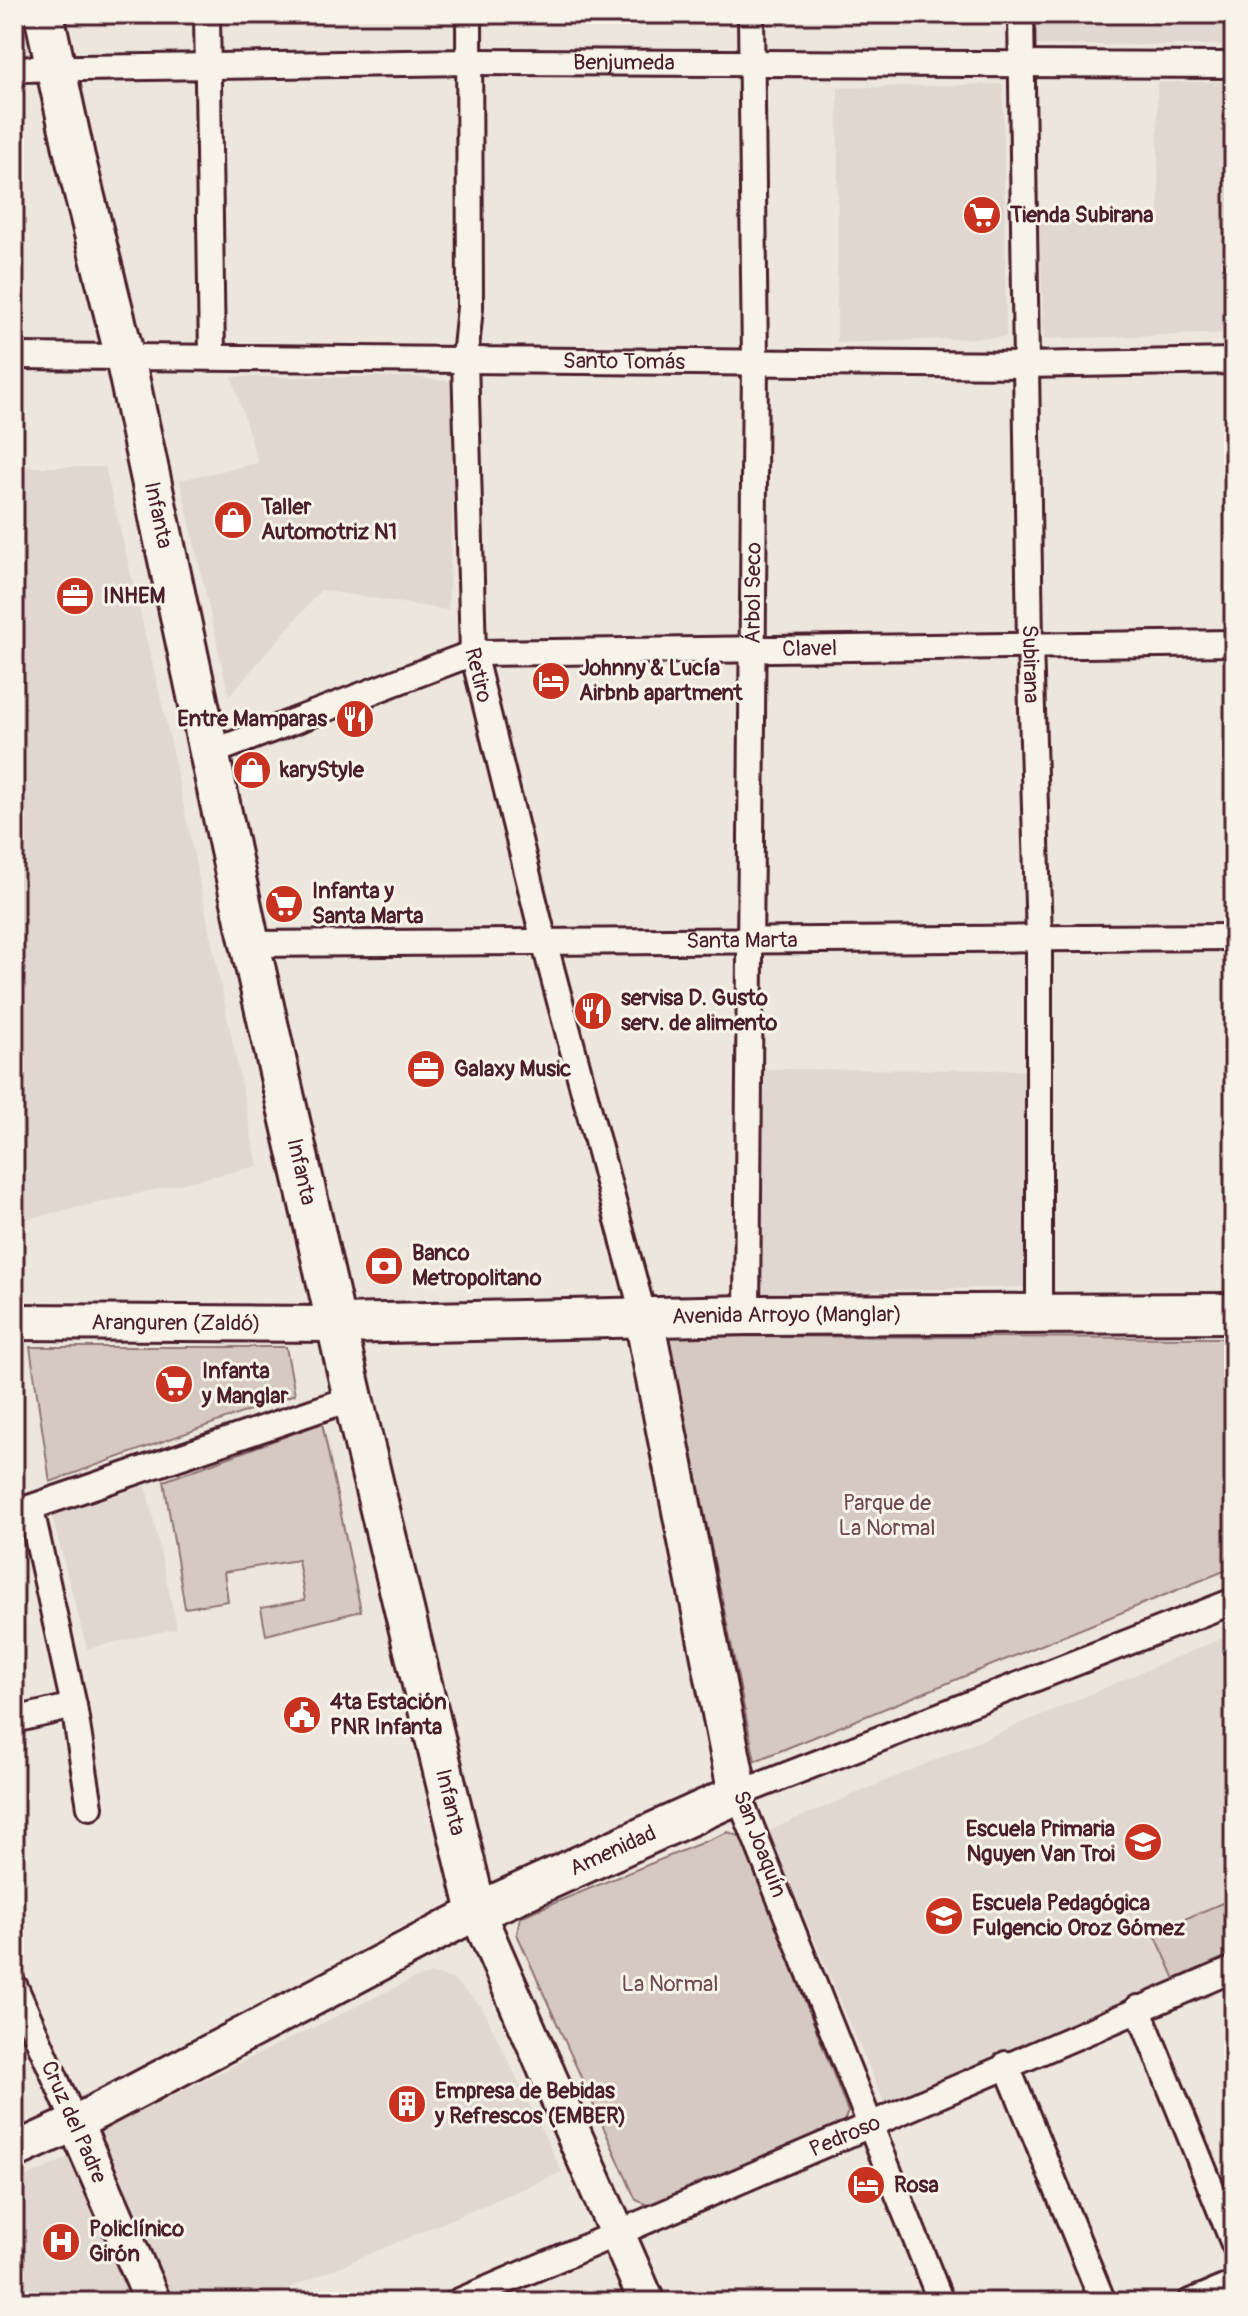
<svg xmlns="http://www.w3.org/2000/svg" width="1248" height="2316" font-family="Pangolin,sans-serif">
<style>
.built{fill:#e0d7d0}
.green{fill:#d5c9c2;stroke:#907476;stroke-width:2}
.lines{fill:none;stroke-linecap:round;stroke-linejoin:round}
.street-casing{stroke:#4a1f2b;stroke-width:30}
.secondary-casing{stroke:#4a1f2b;stroke-width:40}
.primary-casing{stroke:#4a1f2b;stroke-width:44}
.street{stroke:#f7f3e8;stroke-width:24}
.secondary{stroke:#f7f3e8;stroke-width:34}
.primary{stroke:#f7f3e8;stroke-width:38}
.labels{text-anchor:middle;dominant-baseline:central;stroke-width:6;stroke-linejoin:round;paint-order:stroke}
.street-label{font-size:22px;fill:#4a1f2b;stroke:#f7f3e8}
.poi-label{font-size:22px;font-weight:bold;fill:#4a1f2b;stroke:#f7f3e8;text-anchor:start}
.park-label{font-size:22px;fill:#6d4a51;stroke:#f7f3e8}
</style>
<rect width="100%" height="100%" fill="#ece6dd"/>
<filter id="ink" filterUnits="userSpaceOnUse"><feTurbulence type="fractalNoise" baseFrequency=".0125" numOctaves="2"/><feDisplacementMap in="SourceGraphic" scale="16" xChannelSelector="R" yChannelSelector="G"/><feConvolveMatrix kernelMatrix="1 2 1 2 8 2 1 2 1" color-interpolation-filters="sRGB"/></filter>
<g filter="url(#ink)">
<!-- built -->
<g class="built">
<rect x="1035" y="14" width="199" height="31"/>
<polygon points="1157,82 1234,82 1234,333 1044,339 1039,216 1159,213"/>
<polygon points="1003,84 1006,337 837,343 838,88"/>
<polygon points="232,377 416,377 458,383 448,610 321,590 229,696 180,480 258,463"/>
<polygon points="14,467 105,467 167,725 258,1166 14,1222"/>
<polygon points="765,1069 1031,1070 1025,1287 760,1293"/>
<polygon points="146,1486 177,1628 87,1649 52,1516"/>
<polygon points="1234,1633 1234,1953 884,2102 768,1831"/>
<polygon points="433,1974 452,1979 482,2007 562,2172 257,2302 169,2302 100,2131 413,1979"/>
<polygon points="70,2157 136,2302 14,2302 14,2183"/>
</g>
<!-- green -->
<g class="green">
<polygon points="668,1336 1234,1338 1234,1567 755,1761"/>
<polygon points="30,1347 286,1347 295,1394 50,1482"/>
<polygon points="322,1423 361,1611 266,1635 261,1608 305,1600 298,1560 224,1572 228,1601 185,1608 164,1481"/>
<polygon points="728,1832 742,1837 848,2112 844,2121 653,2207 636,2200 517,1934 520,1917"/>
<polygon points="1234,1898 1234,1953 1175,1979 1154,1932"/>
</g>
<g class="lines">
<defs>
<g id="street">
<polyline points="207,14 212,356"/>
<path id="s1" d="M469,14L470,307L465,359L473,653L544,941L644,1318"/>
<path id="s2" d="M1021,14L1030,645L1039,938V1312"/>
<path id="s3" d="M14,69L469,62L1234,65"/>
<path id="s4" d="M14,356L1025,365L1234,361"/>
<path id="s5" d="M210,753L473,653L1234,643"/>
<path id="s6" d="M250,944L1234,937"/>
<path id="s7" d="M747,1315L755,362L751,14"/>
<polyline points="31,1509 74,1706 90,1807"/>
<polyline points="14,1513 353,1398"/>
<polyline points="14,1720 74,1706"/>
<polyline points="15,1987 75,2123"/>
<polyline points="1138,2008 1234,2244"/>
<polyline points="1006,2064 1103,2302"/>
<path id="s8" d="M457,2302L1234,1969"/>
<polyline points="941,2302 738,1794 1234,1601"/>
<polyline points="1190,2302 1234,2284"/>
</g>
<g id="secondary">
<path id="s9" d="M14,1322L339,1324"/>
<polyline points="75,2123 153,2302"/>
<polyline points="14,2151 75,2123 477,1912 647,2302"/>
</g>
<g id="primary">
<path id="s10" d="M44,14L75,157L125,358L250,944L353,1398L477,1912L738,1794L644,1318"/>
<path id="s11" d="M339,1324L747,1315L1234,1313"/>
</g>
</defs>
<!-- street casing -->
<use href="#street" class="street-casing"/>
<!-- secondary casing -->
<use href="#secondary" class="secondary-casing"/>
<!-- primary casing -->
<use href="#primary" class="primary-casing"/>
<!-- street -->
<use href="#street" class="street"/>
<!-- secondary -->
<use href="#secondary" class="secondary"/>
<!-- primary -->
<use href="#primary" class="primary"/>
</g>
</g>
<!-- icons -->
<defs>
<symbol id="supermarket-disc" viewBox="-11 -11 22 22"><circle r="9.5" fill="#c8321e" stroke="#f7f3e8"/><path d="M-6-5.5h2.5l.6 2H6L4.5 2H-2.5L-4.4-4H-6ZM-1.5 3.2a1.3 1.3 0 1 0 .1 0ZM3 3.2a1.3 1.3 0 1 0 .1 0Z" fill="#fff"/></symbol>
<symbol id="shop-disc" viewBox="-11 -11 22 22"><circle r="9.5" fill="#c8321e" stroke="#f7f3e8"/><path d="M-5-2.5h2.3a2.7 3.5 0 0 1 5.4 0H5L5.5 6h-11ZM-1.5-2.5h3a1.5 2.3 0 0 0-3 0Z" fill="#fff"/></symbol>
<symbol id="office-disc" viewBox="-11 -11 22 22"><circle r="9.5" fill="#c8321e" stroke="#f7f3e8"/><path d="M-6-3h4V-5.5h4V-3h4V5H-6ZM-1-4.5V-3h2v-1.5ZM-6 0V1H6V0Z" fill="#fff"/></symbol>
<symbol id="hotel-disc" viewBox="-11 -11 22 22"><circle r="9.5" fill="#c8321e" stroke="#f7f3e8"/><path d="M-6-4.5h1.5V1H6V5H4.5V3h-9V5H-6ZM-4 0a1.8 1.8 0 1 1 3.6 0ZM.5 0V-2.5h3Q6-2.5 6 0Z" fill="#fff"/></symbol>
<symbol id="restaurant-disc" viewBox="-11 -11 22 22"><circle r="9.5" fill="#c8321e" stroke="#f7f3e8"/><path d="M-5-6h1v4h1v-4h1v4h1v-4h1v5L-1.5 .5V6h-2V.5L-5-1ZM5-6V6H3V1.5H1.5Q1.5-4 5-6Z" fill="#fff"/></symbol>
<symbol id="bank-disc" viewBox="-11 -11 22 22"><circle r="9.5" fill="#c8321e" stroke="#f7f3e8"/><path d="M-6-4H6V4H-6ZM0-2.3a2.3 2.3 0 1 0 0 4.6a2.3 2.3 0 1 0 0-4.6Z" fill="#fff"/></symbol>
<symbol id="civic-disc" viewBox="-11 -11 22 22"><circle r="9.5" fill="#c8321e" stroke="#f7f3e8"/><path d="M-.6-6.5H3V-4.5H.6V-3L4-1V1h2V6H-6V1h2V-1L-.6-3ZM-1.2 2.5V6h2.4V2.5Z" fill="#fff"/></symbol>
<symbol id="school-disc" viewBox="-11 -11 22 22"><circle r="9.5" fill="#c8321e" stroke="#f7f3e8"/><path d="M0-5L7-2L0 1L-7-2ZM-4 1L0 2.5L4 1V4Q0 6-4 4Z" fill="#fff"/></symbol>
<symbol id="university-disc" viewBox="-11 -11 22 22"><circle r="9.5" fill="#c8321e" stroke="#f7f3e8"/><path d="M0-5L7-2L0 1L-7-2ZM-4 1L0 2.5L4 1V4Q0 6-4 4Z" fill="#fff"/></symbol>
<symbol id="building-disc" viewBox="-11 -11 22 22"><circle r="9.5" fill="#c8321e" stroke="#f7f3e8"/><path d="M-4-6H4V6H1V3H-1V6H-4ZM-2.5-4.3h1.7v1.8h-1.7ZM.8-4.3h1.7v1.8H.8ZM-2.5-1h1.7V.8h-1.7ZM.8-1h1.7V.8H.8Z" fill="#fff"/></symbol>
<symbol id="hospital-disc" viewBox="-11 -11 22 22"><circle r="9.5" fill="#c8321e" stroke="#f7f3e8"/><path d="M-5-5h3v3.5h4V-5h3V5h-3V1.5h-4V5h-3Z" fill="#fff"/></symbol>
</defs>
<g fill-rule="evenodd">
<use href="#supermarket-disc" x="960" y="193" width="44" height="44"/>
<use href="#shop-disc" x="211" y="498" width="44" height="44"/>
<use href="#office-disc" x="53" y="574" width="44" height="44"/>
<use href="#hotel-disc" x="529" y="659" width="44" height="44"/>
<use href="#restaurant-disc" x="333" y="697" width="44" height="44"/>
<use href="#shop-disc" x="230" y="748" width="44" height="44"/>
<use href="#supermarket-disc" x="262" y="882" width="44" height="44"/>
<use href="#restaurant-disc" x="571" y="989" width="44" height="44"/>
<use href="#office-disc" x="404" y="1047" width="44" height="44"/>
<use href="#bank-disc" x="362" y="1244" width="44" height="44"/>
<use href="#supermarket-disc" x="152" y="1362" width="44" height="44"/>
<use href="#civic-disc" x="280" y="1693" width="44" height="44"/>
<use href="#school-disc" x="1121" y="1820" width="44" height="44"/>
<use href="#university-disc" x="922" y="1894" width="44" height="44"/>
<use href="#building-disc" x="385" y="2082" width="44" height="44"/>
<use href="#hotel-disc" x="844" y="2163" width="44" height="44"/>
<use href="#hospital-disc" x="39" y="2220" width="44" height="44"/>
</g>
<g class="labels">
<!-- street labels -->
<g class="street-label">
<text stroke="none"><textPath href="#s3" startOffset="610">Benjumeda</textPath></text>
<text stroke="none"><textPath href="#s4" startOffset="610">Santo Tomás</textPath></text>
<text stroke="none"><textPath href="#s10" startOffset="514">Infanta</textPath></text>
<text stroke="none"><textPath href="#s7" startOffset="722">Árbol Seco</textPath></text>
<text stroke="none"><textPath href="#s5" startOffset="618">Clavel</textPath></text>
<text stroke="none"><textPath href="#s2" startOffset="650">Subirana</textPath></text>
<text stroke="none"><textPath href="#s1" startOffset="662">Retiro</textPath></text>
<text stroke="none"><textPath href="#s6" startOffset="492">Santa Marta</textPath></text>
<text stroke="none"><textPath href="#s10" startOffset="1186">Infanta</textPath></text>
<text stroke="none"><textPath href="#s11" startOffset="448">Avenida Arroyo (Manglar)</textPath></text>
<text stroke="none"><textPath href="#s9" startOffset="162">Aranguren (Zaldó)</textPath></text>
<text stroke="none"><textPath href="#s10" startOffset="1834">Infanta</textPath></text>
<text transform="translate(760 1844) rotate(69)">San Joaquín</text>
<text stroke="none"><textPath href="#s10" startOffset="2096">Amenidad</textPath></text>
<text transform="translate(74 2122) rotate(66)">Cruz del Padre</text>
<text stroke="none"><textPath href="#s8" startOffset="422">Pedroso</textPath></text>
</g>
<!-- poi labels -->
<g class="poi-label">
<text x="1010" y="215">Tienda Subirana</text>
<text x="261" y="507">Taller<tspan x="261" dy="25">Automotriz N1</tspan></text>
<text x="103" y="596">INHEM</text>
<text x="579" y="668">Johnny &amp; Lucía<tspan x="579" dy="25">Airbnb apartment</tspan></text>
<text x="327" y="719" text-anchor="end">Entre Mamparas</text>
<text x="280" y="770">karyStyle</text>
<text x="312" y="891">Infanta y<tspan x="312" dy="25">Santa Marta</tspan></text>
<text x="621" y="998">servisa D. Gusto<tspan x="621" dy="25">serv. de alimento</tspan></text>
<text x="454" y="1069">Galaxy Music</text>
<text x="412" y="1253">Banco<tspan x="412" dy="25">Metropolitano</tspan></text>
<text x="202" y="1371">Infanta<tspan x="202" dy="25">y Manglar</tspan></text>
<text x="330" y="1702">4ta Estación<tspan x="330" dy="25">PNR Infanta</tspan></text>
<text x="1115" y="1829" text-anchor="end">Escuela Primaria<tspan x="1115" dy="25">Nguyen Van Troi</tspan></text>
<text x="972" y="1903">Escuela Pedagógica<tspan x="972" dy="25">Fulgencio Oroz Gómez</tspan></text>
<text x="435" y="2091">Empresa de Bebidas<tspan x="435" dy="25">y Refrescos (EMBER)</tspan></text>
<text x="894" y="2185">Rosa</text>
<text x="89" y="2229">Policlínico<tspan x="89" dy="25">Girón</tspan></text>
</g>
<!-- park labels -->
<g class="park-label">
<text x="887" y="1503">Parque de<tspan x="887" dy="25">La Normal</tspan></text>
<text x="670" y="1984">La Normal</text>
</g>
</g>
<!-- margin -->
<rect width="1248" height="2316" fill="none" stroke="#f7f3e8" stroke-width="48"/>
<rect x="24" y="24" width="1200" height="2268" fill="none" stroke="#4a1f2b" stroke-width="3" filter="url(#ink)"/>
</svg>
